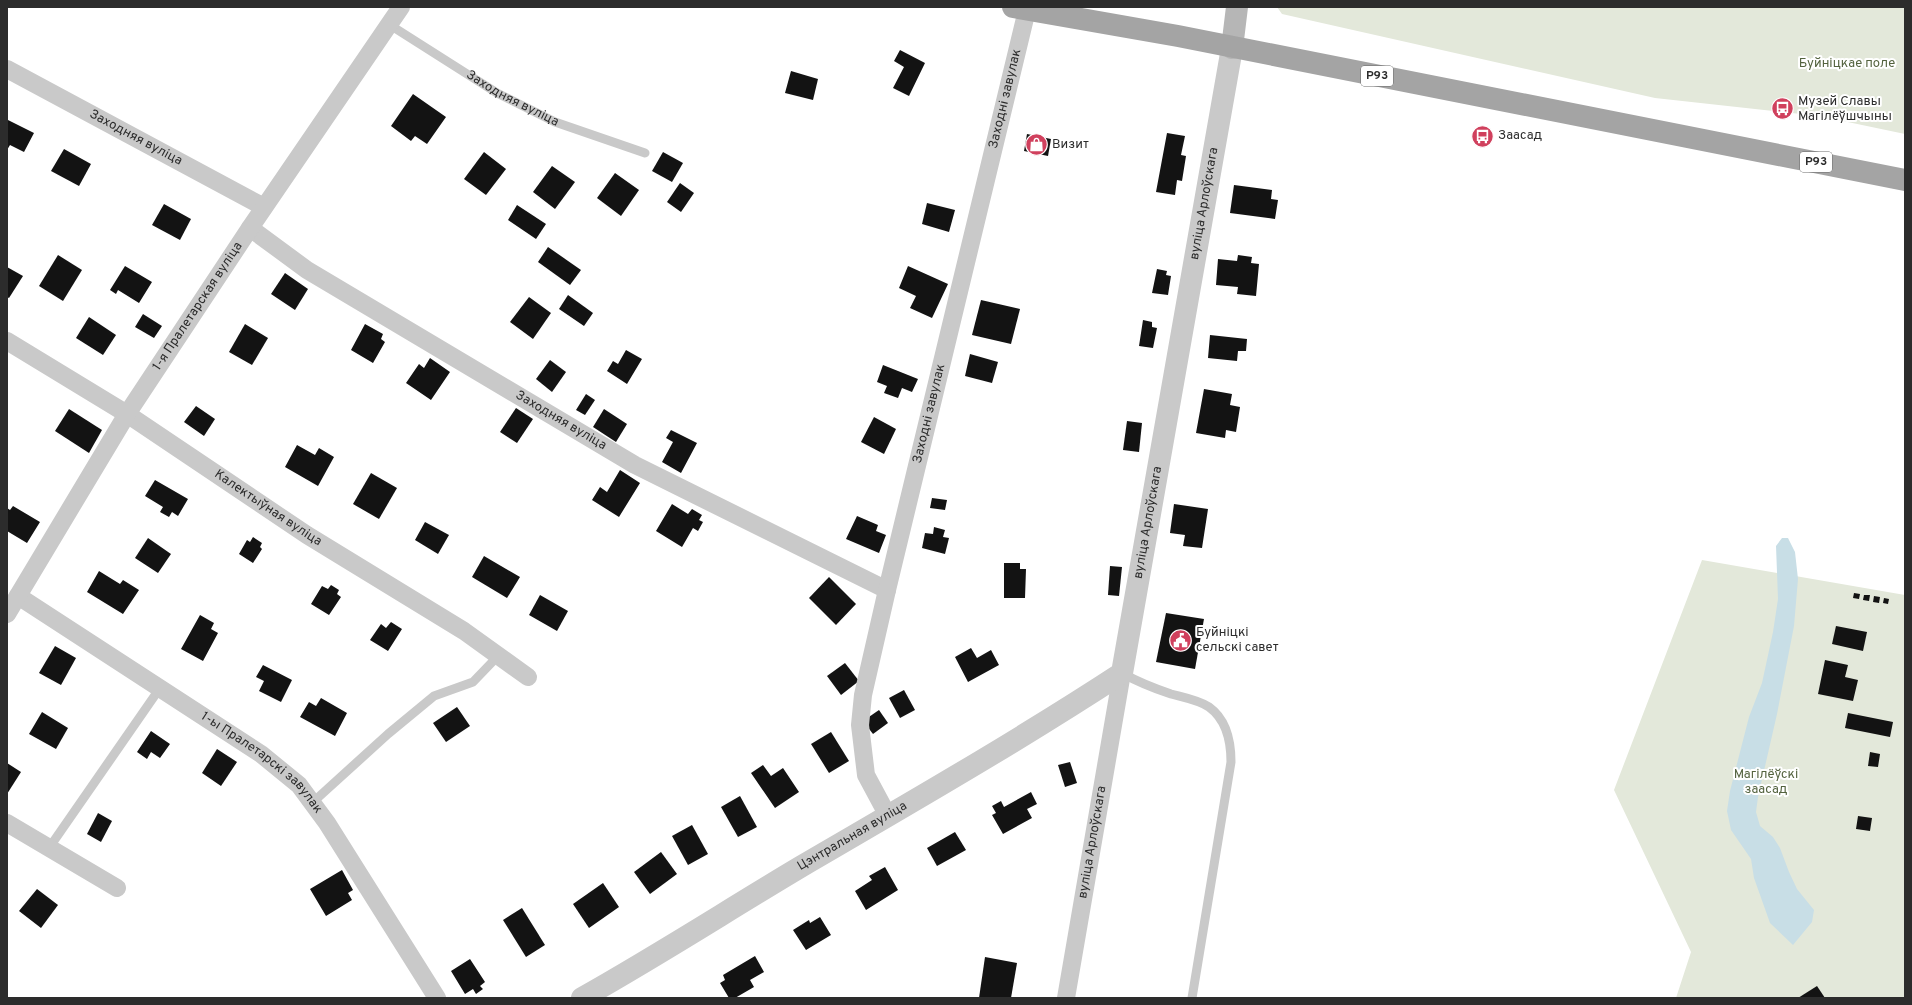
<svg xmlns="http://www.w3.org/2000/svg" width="1912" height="1005" font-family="Overpass,sans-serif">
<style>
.green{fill:#e3e8da}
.water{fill:#c8dee6}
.building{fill:#131313}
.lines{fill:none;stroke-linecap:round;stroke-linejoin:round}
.service{stroke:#c9c9c9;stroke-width:9}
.minor{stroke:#c9c9c9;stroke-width:18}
.tertiary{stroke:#c9c9c9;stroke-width:22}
.secondary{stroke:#b6b6b6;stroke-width:22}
.primary{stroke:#a4a4a4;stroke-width:22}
.labels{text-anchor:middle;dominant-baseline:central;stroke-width:4;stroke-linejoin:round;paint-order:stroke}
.shield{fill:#fff;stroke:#6b6b6b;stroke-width:1}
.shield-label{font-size:12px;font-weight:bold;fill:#2c2c2c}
.park-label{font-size:13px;fill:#53623e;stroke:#fff}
.street-label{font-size:13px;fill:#2c2c2c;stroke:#fff}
.poi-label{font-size:13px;fill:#2c2c2c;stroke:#fff;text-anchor:start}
</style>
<rect width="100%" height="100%" fill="#fff"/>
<!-- green -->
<g class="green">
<polygon points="1277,7 1905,7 1905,134 1819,116 1655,98 1282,14"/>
<polygon points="1702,560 1905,595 1905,998 1676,998 1691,952 1614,790"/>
</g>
<!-- water -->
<polygon class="water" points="1782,538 1788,538 1795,552 1798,579 1794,626 1777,714 1758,797 1756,812 1760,826 1773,837 1780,848 1789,872 1797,889 1814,910 1812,922 1793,945 1770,923 1754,878 1751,859 1731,830 1727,811 1730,791 1749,717 1762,683 1773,632 1778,599 1776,546"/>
<!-- building -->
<g class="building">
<polygon points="900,50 925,63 909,96 893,88 904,67 894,61"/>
<polygon points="791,71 818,79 813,100 785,93"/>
<polygon points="413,94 446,117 427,144 415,136 411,141 391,126"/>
<polygon points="8,120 34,133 24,152 10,145 7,150"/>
<polygon points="1167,133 1185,136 1181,155 1186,156 1182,181 1177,180 1175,195 1156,192"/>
<polygon points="1027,134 1051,139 1048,156 1024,151"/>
<polygon points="64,149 91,164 79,186 51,171"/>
<polygon points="484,152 506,169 486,195 464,179"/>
<polygon points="663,152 683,163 672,182 652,171"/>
<polygon points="552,166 575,182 555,209 533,192"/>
<polygon points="615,173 639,190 621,216 597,198"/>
<polygon points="680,183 694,193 681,212 667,202"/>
<polygon points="1234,185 1272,190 1271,199 1278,200 1275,219 1230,213"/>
<polygon points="927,203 955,210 949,232 922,224"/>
<polygon points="164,204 191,219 180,240 152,225"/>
<polygon points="517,205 546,224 536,239 508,220"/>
<polygon points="548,247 581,270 570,285 538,262"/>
<polygon points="58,255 82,270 63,301 39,286"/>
<polygon points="1238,255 1252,257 1251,263 1259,264 1256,296 1237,294 1238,287 1216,285 1218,259 1237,261"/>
<polygon points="125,266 152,282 139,303 118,290 116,294 110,290"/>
<polygon points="908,266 948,284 932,318 910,308 916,296 899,288"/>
<polygon points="7,267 23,276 9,298 7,297"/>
<polygon points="1157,269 1167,271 1166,275 1171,276 1168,295 1152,293"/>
<polygon points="285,273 308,289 295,310 271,294"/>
<polygon points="568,295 593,313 584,326 559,309"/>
<polygon points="529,297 551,313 533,339 510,322"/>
<polygon points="981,300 1020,309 1011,344 972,335"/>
<polygon points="143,314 162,326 154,338 135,327"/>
<polygon points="89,317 116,335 103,355 76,338"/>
<polygon points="1143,320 1152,322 1152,327 1157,328 1153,348 1139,346"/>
<polygon points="245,324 268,338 252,365 229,352"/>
<polygon points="365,324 383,334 381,339 385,342 373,363 351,350"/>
<polygon points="1210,335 1247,339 1246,351 1238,351 1237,361 1208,358"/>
<polygon points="626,350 642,359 627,384 607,371 613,361 618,364"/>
<polygon points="970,354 998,362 992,383 965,376"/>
<polygon points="430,358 450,372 431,400 406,383 419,364 424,368"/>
<polygon points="550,360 566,372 552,392 536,379"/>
<polygon points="883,365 918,379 912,392 902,388 898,398 884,393 887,386 877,382"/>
<polygon points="1204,389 1232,394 1230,405 1240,407 1236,432 1226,430 1225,438 1196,433"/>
<polygon points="586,394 595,400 585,415 576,410"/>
<polygon points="196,406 215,419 204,436 184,422"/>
<polygon points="516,408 533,419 517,443 500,432"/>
<polygon points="69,409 102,430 89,453 55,431"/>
<polygon points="604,409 627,424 616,442 593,427"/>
<polygon points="874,417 896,429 884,454 861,442"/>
<polygon points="1127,421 1142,423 1139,452 1123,450"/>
<polygon points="671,430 697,443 681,473 662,462 673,442 666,438"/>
<polygon points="297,445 315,455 319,448 334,457 318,486 285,467"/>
<polygon points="620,470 640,483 619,517 592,500 600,487 607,492"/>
<polygon points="371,473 397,488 379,519 353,504"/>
<polygon points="155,480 188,499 178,516 172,512 169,517 160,512 163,507 145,496"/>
<polygon points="932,498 947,500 945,510 930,508"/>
<polygon points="672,504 688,514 692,509 702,515 699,520 703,522 698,531 693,528 682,547 656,531"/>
<polygon points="1174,504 1208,509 1202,548 1183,546 1185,535 1170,533"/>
<polygon points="13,506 40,522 27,543 7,531 7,508 10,510"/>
<polygon points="857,516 878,525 876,531 886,535 879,553 846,539"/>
<polygon points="425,522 449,535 438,554 415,540"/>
<polygon points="934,527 945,530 943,537 949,538 945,554 922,548 925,533 933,534"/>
<polygon points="253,537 262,543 260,547 262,549 253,563 239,554 247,540 250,542"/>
<polygon points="148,538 171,554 158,573 135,558"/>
<polygon points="484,556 520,577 507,598 472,577"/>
<polygon points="1004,563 1020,563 1020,569 1026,569 1025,598 1004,598"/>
<polygon points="1110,566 1122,567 1119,596 1108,595"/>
<polygon points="99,571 120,584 123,580 139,590 123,614 87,592"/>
<polygon points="829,577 856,604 836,625 809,598"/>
<polygon points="331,585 339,590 337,594 341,597 329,615 311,604 322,586 328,589"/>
<polygon points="1854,593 1860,594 1859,599 1853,598"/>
<polygon points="540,595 568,611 557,631 529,615"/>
<polygon points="1864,595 1870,595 1869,601 1863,600"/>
<polygon points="1874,596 1880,597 1879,603 1873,602"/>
<polygon points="1884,598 1889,599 1888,604 1883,603"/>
<polygon points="1166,613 1204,619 1195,669 1156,662"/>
<polygon points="200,615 214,623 211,629 218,633 203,661 181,649"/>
<polygon points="391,622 402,629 388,651 370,640 381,624 386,628"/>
<polygon points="1836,626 1867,632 1863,651 1832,644"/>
<polygon points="55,646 76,658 61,685 39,673"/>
<polygon points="971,648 977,658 991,650 999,665 968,682 955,657"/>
<polygon points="1825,660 1848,665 1845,677 1858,680 1853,701 1818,694"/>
<polygon points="845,663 859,681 841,695 827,676"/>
<polygon points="263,665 292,680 281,702 259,691 264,681 256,677"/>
<polygon points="904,690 915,710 900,718 889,698"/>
<polygon points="321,698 347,713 335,736 300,717 309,702 316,706"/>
<polygon points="457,707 470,726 446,742 433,723"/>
<polygon points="879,710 888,723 873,734 863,721"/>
<polygon points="42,712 68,728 56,749 29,734"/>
<polygon points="1848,713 1893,722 1890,737 1845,728"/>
<polygon points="151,731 170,744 160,758 151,752 147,759 137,752"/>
<polygon points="831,732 849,761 829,773 811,744"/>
<polygon points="217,749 237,762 221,786 202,773"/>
<polygon points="1870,752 1880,754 1878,767 1868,766"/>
<polygon points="1070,762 1077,783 1065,787 1058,765"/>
<polygon points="7,763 21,772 7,794"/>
<polygon points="763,765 771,776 783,768 799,792 775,808 751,773"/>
<polygon points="1031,792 1037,804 1027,809 1032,818 1003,834 992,815 996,813 992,806 1001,801 1004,807"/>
<polygon points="740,796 757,827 738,837 721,807"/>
<polygon points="98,813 112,821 101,842 87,834"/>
<polygon points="1858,816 1872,818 1870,831 1856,829"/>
<polygon points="692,825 708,854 688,865 672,836"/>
<polygon points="955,832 966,850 937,866 927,848"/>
<polygon points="661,852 677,874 650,894 634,872"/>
<polygon points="885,867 898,890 866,910 855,891 872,880 869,876"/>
<polygon points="342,870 353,890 348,893 352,900 326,916 310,889"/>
<polygon points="603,883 619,907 589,928 573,904"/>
<polygon points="37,889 58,905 41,928 19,911"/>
<polygon points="522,908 545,945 526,957 503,920"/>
<polygon points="820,917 831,935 806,950 793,930 809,920 810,923"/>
<polygon points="755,956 764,972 750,980 754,987 735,998 729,998 720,983 725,980 723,975"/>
<polygon points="985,957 1017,963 1011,998 979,998"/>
<polygon points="470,959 485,982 480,986 483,989 476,994 473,989 465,994 451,971"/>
<polygon points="1817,986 1825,998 1798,998"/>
</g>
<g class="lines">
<!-- service -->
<g class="service">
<path id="s1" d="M390,25L497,93L555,122L645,153"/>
<path d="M1122,673C1138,682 1153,688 1171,694C1182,697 1199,700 1209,707C1227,720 1231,742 1231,762L1192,998"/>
<polyline points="312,803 388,734 434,696 473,682 498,656"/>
<polyline points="49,848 160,688"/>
</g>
<!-- minor -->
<g class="minor">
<path id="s2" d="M7,69L264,207"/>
<path id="s3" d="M250,228L307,270L635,465L887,590"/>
<path id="s4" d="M7,341L127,414L307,535L464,631L528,677"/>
<path id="s5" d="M18,596L261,754L299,785L327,823L437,998"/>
<path id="s6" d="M7,614L127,414L250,228L401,7"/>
<path id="s7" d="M888,816L866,775L860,725L863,695L887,590L1027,10"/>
<polyline points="7,823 117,888"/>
<path id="s8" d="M1066,998L1122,673"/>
</g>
<!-- tertiary -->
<path class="tertiary" id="s9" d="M582,998C657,956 728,910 802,866C910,803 1018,741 1122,673L1232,48"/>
<!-- secondary -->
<polyline class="secondary" points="1232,48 1237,7"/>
<!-- primary -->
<polyline class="primary" points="1013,7 1178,36 1905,180"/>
</g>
<!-- icons -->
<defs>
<symbol id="bus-disc" viewBox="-11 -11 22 22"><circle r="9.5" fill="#d0405d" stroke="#fff"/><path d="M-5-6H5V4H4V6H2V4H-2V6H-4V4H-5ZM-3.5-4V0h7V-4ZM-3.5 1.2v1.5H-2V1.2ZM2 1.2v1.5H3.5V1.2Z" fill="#fff"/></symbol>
<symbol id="shop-disc" viewBox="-11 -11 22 22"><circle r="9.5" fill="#d0405d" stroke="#fff"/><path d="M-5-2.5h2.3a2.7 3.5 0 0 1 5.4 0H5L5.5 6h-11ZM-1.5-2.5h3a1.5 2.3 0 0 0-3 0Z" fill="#fff"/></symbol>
<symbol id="civic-disc" viewBox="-11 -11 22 22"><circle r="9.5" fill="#d0405d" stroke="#fff"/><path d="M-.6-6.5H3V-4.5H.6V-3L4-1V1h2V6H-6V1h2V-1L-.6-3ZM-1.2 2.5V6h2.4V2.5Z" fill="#fff"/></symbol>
</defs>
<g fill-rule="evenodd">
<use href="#bus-disc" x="1770" y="96" width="25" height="25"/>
<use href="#bus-disc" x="1470" y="124" width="25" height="25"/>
<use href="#shop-disc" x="1024" y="132" width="25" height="25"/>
<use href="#civic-disc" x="1168" y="628" width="25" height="25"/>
</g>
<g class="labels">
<!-- shield labels -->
<g class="shield">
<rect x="1361" y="66" width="32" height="20" rx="3"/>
<rect x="1800" y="152" width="32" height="20" rx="3"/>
</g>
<g class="shield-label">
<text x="1377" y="76">Р93</text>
<text x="1816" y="162">Р93</text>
</g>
<!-- park labels -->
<g class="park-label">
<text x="1847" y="64">Буйніцкае поле</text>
<text x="1766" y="775">Магілёўскі<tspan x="1766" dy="15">заасад</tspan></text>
</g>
<!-- street labels -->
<g class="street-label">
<text stroke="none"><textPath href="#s1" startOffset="143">Заходняя вуліца</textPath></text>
<text stroke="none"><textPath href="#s7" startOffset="740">Заходні завулак</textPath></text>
<text stroke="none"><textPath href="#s2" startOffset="146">Заходняя вуліца</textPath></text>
<text stroke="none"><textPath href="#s9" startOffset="1107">вуліца Арлоўскага</textPath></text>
<text stroke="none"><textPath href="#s6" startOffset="362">1-я Пралетарская вуліца</textPath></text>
<text stroke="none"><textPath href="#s7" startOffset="416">Заходні завулак</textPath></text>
<text stroke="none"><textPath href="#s3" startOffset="366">Заходняя вуліца</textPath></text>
<text stroke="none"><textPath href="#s4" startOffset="310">Калектыўная вуліца</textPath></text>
<text stroke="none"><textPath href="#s9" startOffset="783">вуліца Арлоўскага</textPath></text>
<text stroke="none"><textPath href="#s5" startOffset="296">1-ы Пралетарскі завулак</textPath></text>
<text stroke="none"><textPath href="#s9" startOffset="315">Цэнтральная вуліца</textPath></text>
<text stroke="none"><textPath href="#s8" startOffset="158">вуліца Арлоўскага</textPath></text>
</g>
<!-- poi labels -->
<g class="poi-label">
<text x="1798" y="102">Музей Славы<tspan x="1798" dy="15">Магілёўшчыны</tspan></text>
<text x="1498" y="136">Заасад</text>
<text x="1052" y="145">Визит</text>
<text x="1196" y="633">Буйніцкі<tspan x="1196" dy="15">сельскі савет</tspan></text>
</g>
</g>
<!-- border -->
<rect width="1912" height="1005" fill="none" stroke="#2c2c2c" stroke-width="16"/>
</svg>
